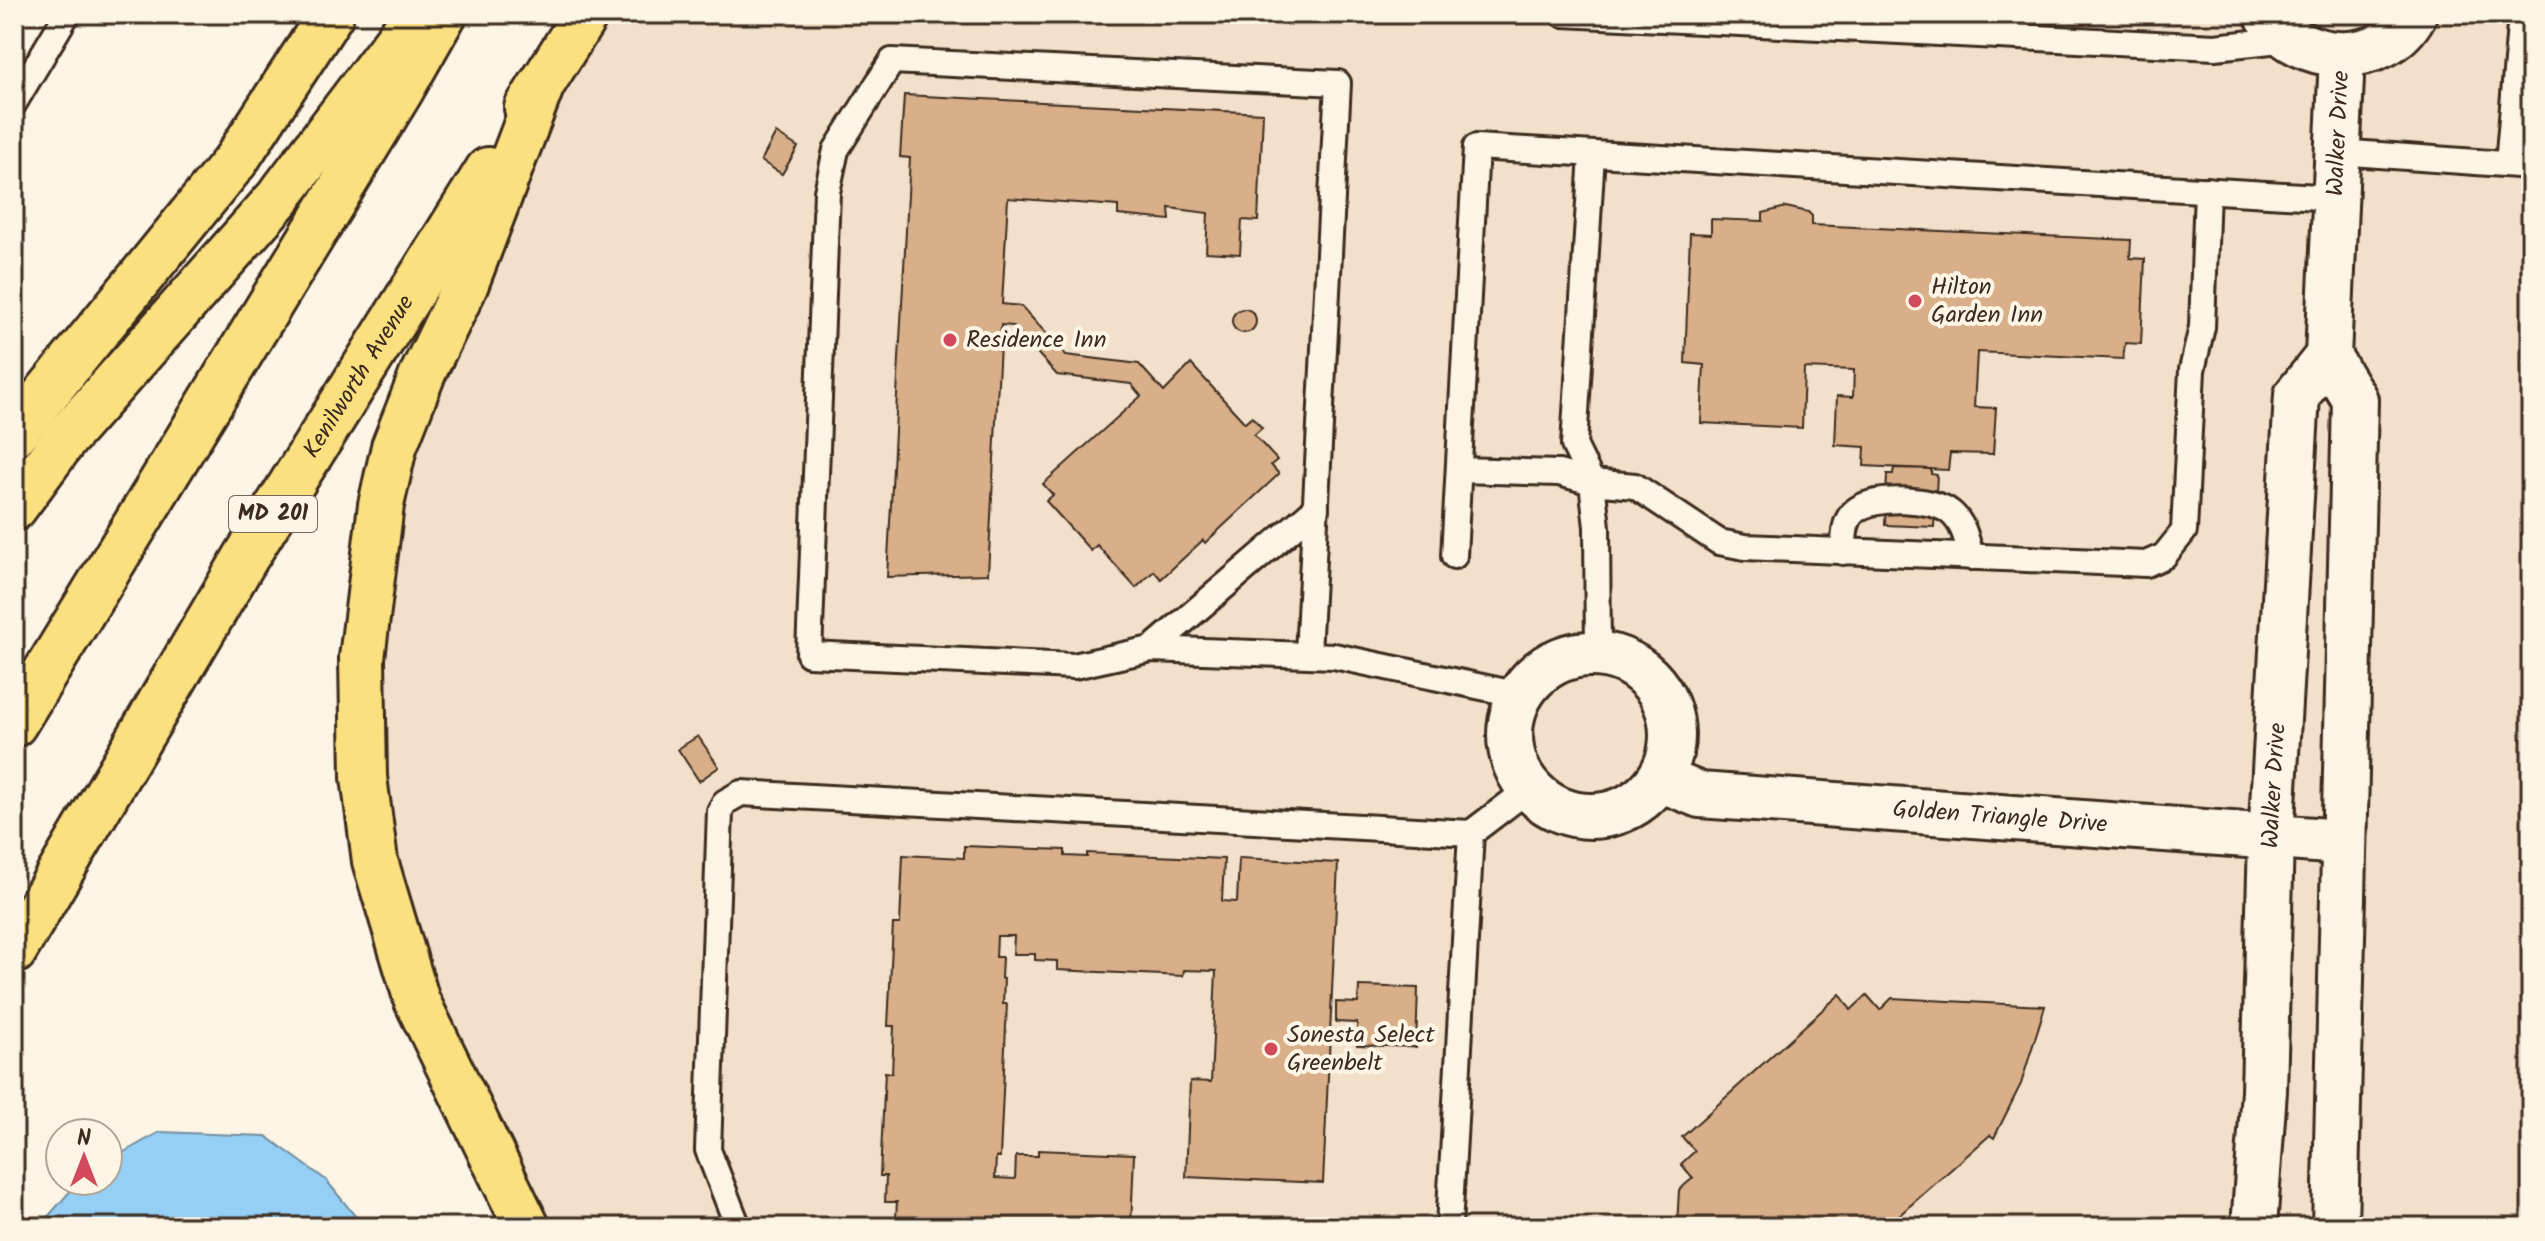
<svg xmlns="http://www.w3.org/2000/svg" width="2545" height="1241" font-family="Kalam,sans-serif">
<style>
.built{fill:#f2e0ca}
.water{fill:#95cff5;stroke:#718d9f;stroke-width:2}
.building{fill:#d9af8a;stroke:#3b2a1e;stroke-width:2}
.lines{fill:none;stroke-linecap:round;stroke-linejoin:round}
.service-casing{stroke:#3b2a1e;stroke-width:30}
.minor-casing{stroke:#3b2a1e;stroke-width:50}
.primary-casing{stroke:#3b2a1e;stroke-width:50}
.service{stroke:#fcf5e5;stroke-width:24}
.minor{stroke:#fcf5e5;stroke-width:44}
.primary{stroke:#fbe080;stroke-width:44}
.poi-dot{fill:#d1495b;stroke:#fcf5e5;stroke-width:3}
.labels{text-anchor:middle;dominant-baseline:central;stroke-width:8;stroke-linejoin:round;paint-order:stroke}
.shield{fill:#fcf5e5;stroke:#75675a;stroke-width:2}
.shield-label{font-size:22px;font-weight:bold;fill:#3b2a1e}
.street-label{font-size:24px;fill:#3b2a1e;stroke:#fcf5e5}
.poi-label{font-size:24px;fill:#3b2a1e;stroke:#fcf5e5;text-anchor:start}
</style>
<rect width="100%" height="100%" fill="#fcf5e5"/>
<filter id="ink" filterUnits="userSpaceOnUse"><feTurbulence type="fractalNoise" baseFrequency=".0125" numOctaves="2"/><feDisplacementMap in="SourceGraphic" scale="16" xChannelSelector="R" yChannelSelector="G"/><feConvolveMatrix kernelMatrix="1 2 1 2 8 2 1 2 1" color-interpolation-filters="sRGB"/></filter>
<g filter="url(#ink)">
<!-- built -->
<polygon class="built" points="603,14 2531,14 2531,1227 527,1227 375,861 381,505 542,84"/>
<!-- water -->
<polygon class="water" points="160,1132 266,1136 326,1180 364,1227 39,1227 79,1181 108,1181 108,1161"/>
<!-- building -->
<g class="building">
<polygon points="904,95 1263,113 1258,221 1242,220 1240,254 1206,252 1208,213 1169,208 1170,220 1118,215 1118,206 1008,198 1002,304 1021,306 1066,355 1139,364 1164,392 1191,364 1245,423 1252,417 1262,428 1254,435 1277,460 1271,465 1279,474 1205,543 1203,540 1161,579 1154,571 1136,588 1097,545 1091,551 1046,501 1053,495 1043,484 1141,396 1131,384 1057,375 1013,326 1001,325 988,574 887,577 910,158 900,157"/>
<polygon points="776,133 798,147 782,174 761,161"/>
<polygon points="1786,207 1808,212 1812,216 1812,225 2131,240 2130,258 2145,259 2141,344 2125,343 2123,359 1977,352 1974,407 1996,408 1993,454 1950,453 1948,470 1864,466 1865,447 1835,445 1837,396 1853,397 1854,370 1804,368 1802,428 1701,423 1704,365 1685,363 1690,233 1711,234 1711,219 1763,221 1763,213"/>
<circle cx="1244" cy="321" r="12"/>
<polygon points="1894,468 1931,469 1931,474 1937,475 1934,527 1885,525 1887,474 1893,474"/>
<polygon points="698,736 719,767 699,781 678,749"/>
<polygon points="964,846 1065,850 1065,856 1087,857 1087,853 1224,859 1222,901 1237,902 1239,858 1338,863 1323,1183 1186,1177 1190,1081 1211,1082 1216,971 1184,970 1183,976 1057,970 1057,961 1035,960 1035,954 1013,954 1014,936 997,936 996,957 1002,957 1001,978 1004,979 1003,1004 1007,1004 1000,1157 996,1157 995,1178 1015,1179 1016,1156 1038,1156 1038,1150 1134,1154 1131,1227 896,1218 897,1202 885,1202 886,1176 880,1176 885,1072 892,1073 894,1026 888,1026 893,924 900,924 903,855 964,858"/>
<polygon points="2530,924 2531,924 2531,1147 2526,1147"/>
<polygon points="1359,986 1418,988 1416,1047 1357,1045 1357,1023 1336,1022 1336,1002 1358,1003"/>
<polygon points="1840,994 1851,1010 1867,995 1880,1010 1892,998 2045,1006 2021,1084 1994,1138 1990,1135 1886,1227 1677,1227 1679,1190 1693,1178 1681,1164 1695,1151 1682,1137"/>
</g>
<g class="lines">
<defs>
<g id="service">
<polyline points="1563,14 2215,47 2289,39"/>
<polyline points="14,103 67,14"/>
<polyline points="2338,152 2531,166"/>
<polyline points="1592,154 1574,445 1592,482 1597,527 1598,654"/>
<polyline points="2508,164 2521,14"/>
<polyline points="1459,470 1559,473 1592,482 1635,486 1719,542 1745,547 2146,564 2164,556 2184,531 2192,370 2202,327 2207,190"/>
<path d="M1843,552C1845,538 1843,520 1855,511C1873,495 1933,498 1950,512C1964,523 1967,541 1971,557"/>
<polyline points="1454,556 1476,147 2336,198"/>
<polyline points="1151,649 1316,508"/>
<polyline points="1308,654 1338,83 892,61 836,150 827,192 809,654 1074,666 1151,649 1334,656 1520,695"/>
<polyline points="738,1227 708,1150 720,811 725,802 741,793 1471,833 1530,788"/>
<polyline points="1449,1227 1471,833"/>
</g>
<g id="minor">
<path d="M2267,14C2298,65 2384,70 2414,14"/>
<polyline points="2328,356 2355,400 2335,1227"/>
<circle cx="1591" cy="735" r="81"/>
<path id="s1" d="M1660,779L1700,795L2342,842"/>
<path id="s2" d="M2254,1227L2264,1091L2271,839L2297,395L2328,356L2342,56"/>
</g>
<g id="primary">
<polyline points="527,108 586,14"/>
<polyline points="14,433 236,160 331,14"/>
<polyline points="14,508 64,440 278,198 417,14"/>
<polyline points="14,724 401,90 444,14"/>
<path id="s3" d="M14,951L246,557L488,170"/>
<polyline points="527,1227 417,1001 375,861 364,777 362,658 381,505 394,447 423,373 465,286 542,84"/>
</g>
</defs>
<!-- service casing -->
<use href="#service" class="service-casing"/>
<!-- minor casing -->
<use href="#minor" class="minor-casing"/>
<!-- primary casing -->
<use href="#primary" class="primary-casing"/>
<!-- service -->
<use href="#service" class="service"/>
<!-- minor -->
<use href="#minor" class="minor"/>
<!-- primary -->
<use href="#primary" class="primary"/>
</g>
</g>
<!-- markers -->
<g class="poi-dot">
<circle cx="1915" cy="301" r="8"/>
<circle cx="950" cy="340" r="8"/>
<circle cx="1271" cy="1049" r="8"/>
</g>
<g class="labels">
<!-- shield labels -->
<rect class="shield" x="229" y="496" width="88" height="36" rx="6"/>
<g class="shield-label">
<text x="273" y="514">MD 201</text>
</g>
<!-- street labels -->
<g class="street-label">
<text stroke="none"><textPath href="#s2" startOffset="1106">Walker Drive</textPath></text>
<text stroke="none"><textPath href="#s3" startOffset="670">Kenilworth Avenue</textPath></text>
<text stroke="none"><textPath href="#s2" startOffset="442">Walker Drive</textPath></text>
<text stroke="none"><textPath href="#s1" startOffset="344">Golden Triangle Drive</textPath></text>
</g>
<!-- poi labels -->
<g class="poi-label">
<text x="1931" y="287">Hilton<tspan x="1931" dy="28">Garden Inn</tspan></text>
<text x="966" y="340">Residence Inn</text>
<text x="1287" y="1035">Sonesta Select<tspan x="1287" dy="28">Greenbelt</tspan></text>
</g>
</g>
<!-- margin -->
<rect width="2545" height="1241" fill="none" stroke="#fcf5e5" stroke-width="48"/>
<rect x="24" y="24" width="2497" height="1193" fill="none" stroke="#3b2a1e" stroke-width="3" filter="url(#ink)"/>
<!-- north arrow -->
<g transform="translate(84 1157)"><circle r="38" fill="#fcf5e5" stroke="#afa495" stroke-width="2"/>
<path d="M0-6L14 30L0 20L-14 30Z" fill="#d1495b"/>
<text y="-12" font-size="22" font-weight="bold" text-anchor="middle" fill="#3b2a1e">N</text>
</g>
</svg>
